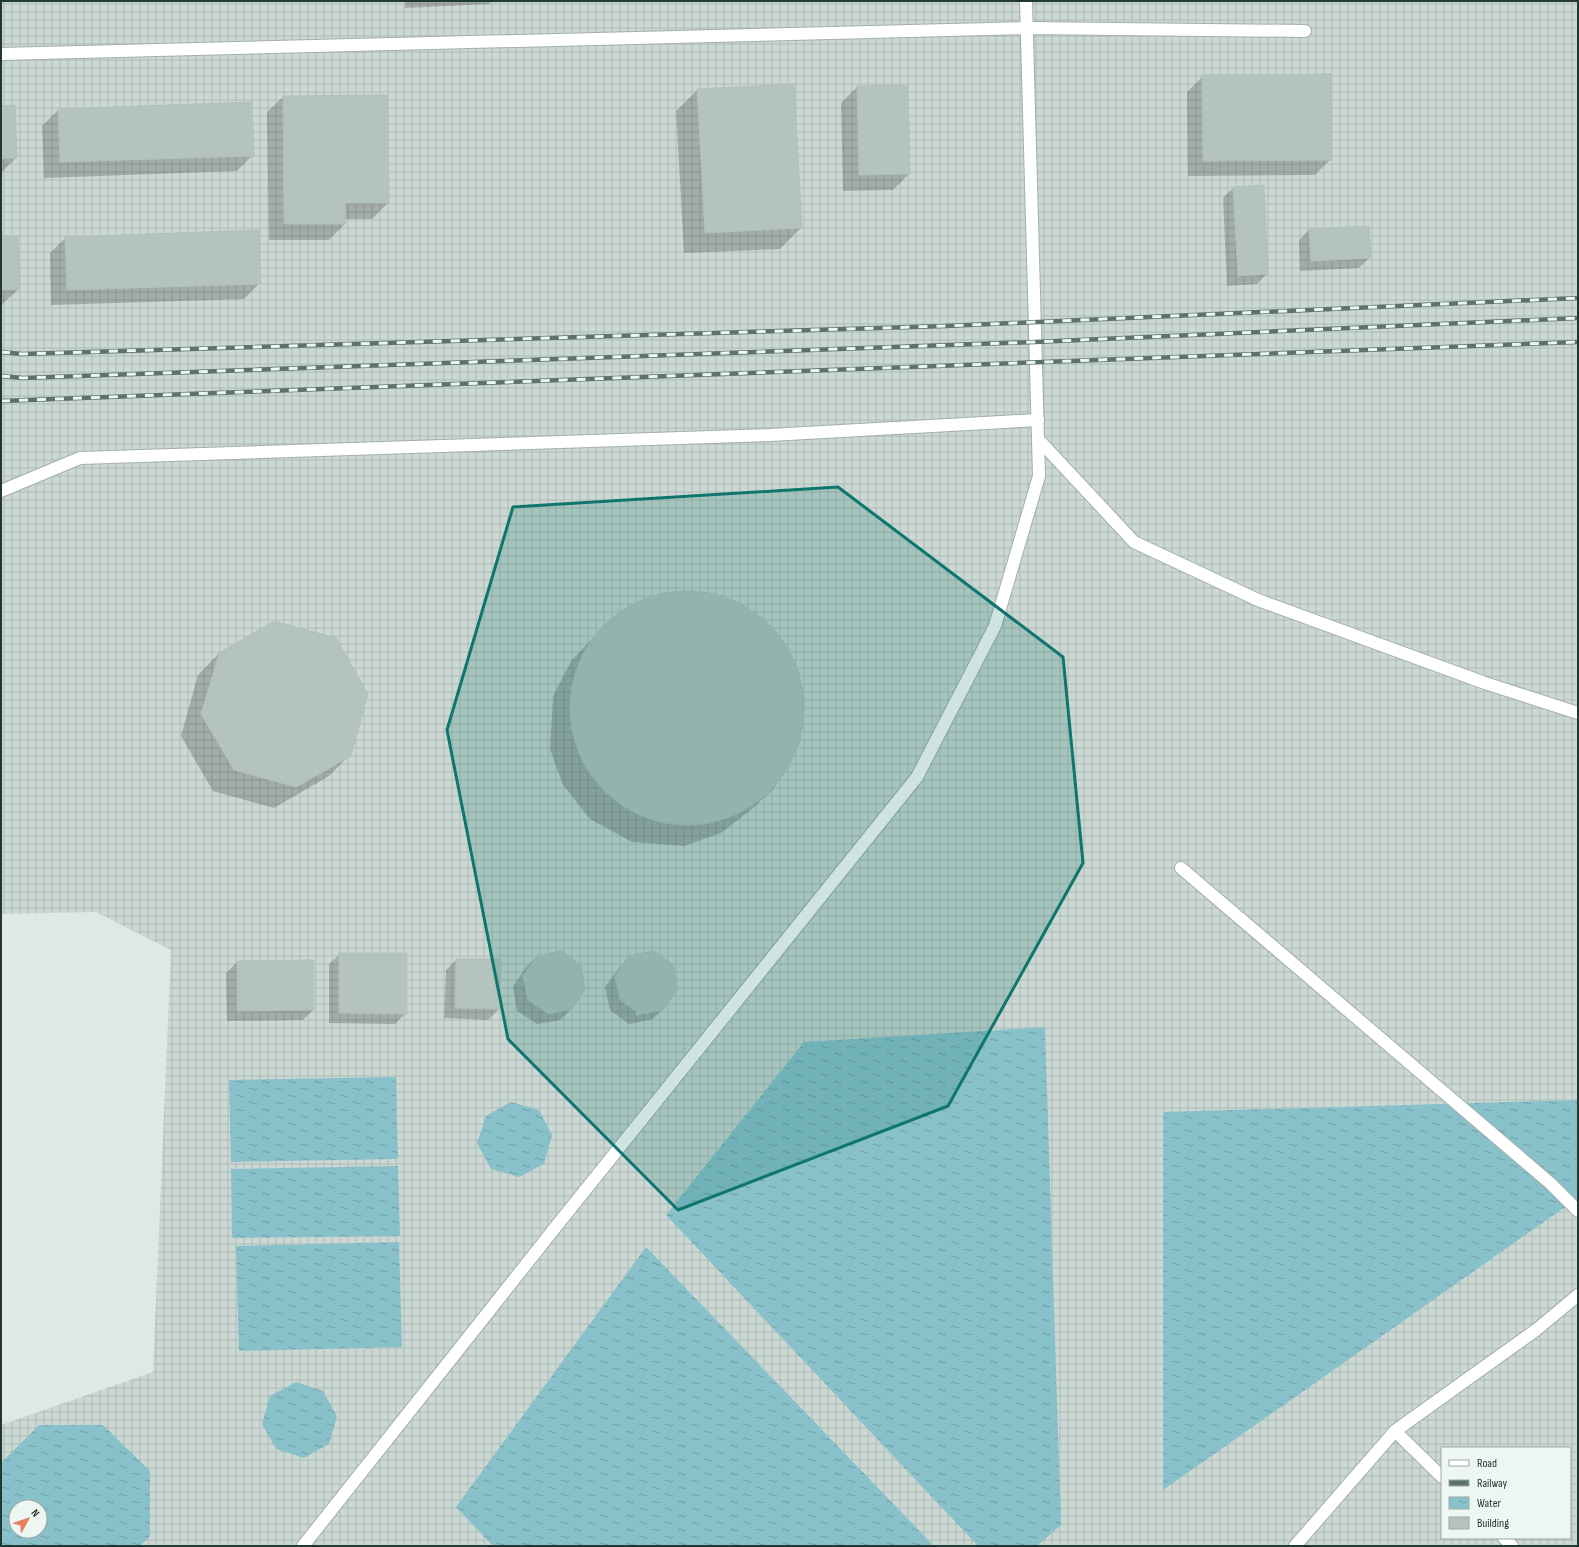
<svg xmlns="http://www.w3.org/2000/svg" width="1579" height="1547" font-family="'Sofia Sans Condensed',sans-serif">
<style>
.industrial{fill:url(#industrial-grid);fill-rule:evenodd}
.water{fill:url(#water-ripples);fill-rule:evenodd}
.shadow{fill:#0003;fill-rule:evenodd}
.building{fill:#b4c3bd;stroke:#b1c1ba}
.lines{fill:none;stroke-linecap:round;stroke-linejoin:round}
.minor-casing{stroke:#a2afab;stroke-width:14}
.minor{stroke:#fff;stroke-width:12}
.rail-casing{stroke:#5b736c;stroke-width:4.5}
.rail{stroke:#eef6f2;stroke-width:3;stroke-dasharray:9;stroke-linecap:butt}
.marked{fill:#0f766e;fill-opacity:0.2;stroke:#0f766e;stroke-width:3;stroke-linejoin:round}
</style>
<defs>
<pattern id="industrial-grid" width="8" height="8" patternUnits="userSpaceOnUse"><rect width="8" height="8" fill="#ccd8d3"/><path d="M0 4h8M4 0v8" fill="none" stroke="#afbab6"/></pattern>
<pattern id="water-ripples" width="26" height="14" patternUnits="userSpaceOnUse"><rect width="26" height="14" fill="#89c1cb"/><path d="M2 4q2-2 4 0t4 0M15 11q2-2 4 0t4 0" fill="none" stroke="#709ea5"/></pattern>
</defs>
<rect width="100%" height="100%" fill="#dee8e4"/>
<!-- industrial -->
<path class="industrial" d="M1,1H1578V1546H1V1425L153,1372L171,950L96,912L1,914ZM1442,1448H1570V1538H1442ZM16,1507H40V1531H16Z"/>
<!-- water -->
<g class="water">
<polygon points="1045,1027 1061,1525 1037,1546 978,1546 666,1215 804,1042"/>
<polygon points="396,1077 398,1159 231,1162 229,1080"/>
<polygon points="1578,1100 1578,1198 1163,1490 1163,1112"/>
<polygon points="511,1102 539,1110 552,1135 544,1164 519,1177 491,1169 477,1143 486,1116"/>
<polygon points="398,1166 400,1236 232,1238 231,1169"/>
<polygon points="399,1242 402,1347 239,1351 236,1246"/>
<polygon points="646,1247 934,1546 493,1546 456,1507"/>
<polygon points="296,1382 323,1391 337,1416 329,1444 304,1458 276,1449 262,1424 270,1396"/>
<path d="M39,1425H103L150,1471V1536L140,1546H4L1,1543V1463ZM16,1507H40V1531H16Z"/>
</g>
<!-- shadow -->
<g class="shadow">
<polygon points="405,1 492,1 489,4 405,8"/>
<polygon points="1203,76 1331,159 1315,175 1188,176 1187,92"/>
<polygon points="907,86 909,174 893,190 843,191 841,103 857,87"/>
<polygon points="697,90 801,228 780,249 684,253 676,111"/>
<polygon points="283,97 388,203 372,219 345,219 345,224 329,240 269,240 267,112"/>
<polygon points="251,104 253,155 237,171 44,178 42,126 58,110"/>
<polygon points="14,106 16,158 1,173 1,107"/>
<polygon points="1233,188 1267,274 1257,284 1227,286 1223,198"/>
<polygon points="1309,230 1370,257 1359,268 1300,271 1299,240"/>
<polygon points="1,237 19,289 1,305"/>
<polygon points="65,238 260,283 244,299 51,305 50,253"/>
<polygon points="679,591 721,596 758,615 790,653 804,701 800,742 774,788 752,809 721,833 684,846 632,842 590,819 563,785 550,749 553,696 571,661 592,639 631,605"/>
<polygon points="219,653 350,755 329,776 274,808 213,791 181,736 198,675"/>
<polygon points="340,954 406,1013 395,1024 329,1023 329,964"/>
<polygon points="537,957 571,1009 560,1020 537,1024 517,1011 513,987 526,967"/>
<path d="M630,957L664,1008L653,1019L629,1024L610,1010L605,987L619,968ZM661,1009V1011L636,1015L635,1013Z"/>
<polygon points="456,960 500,960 499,1009 488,1020 444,1018 446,970"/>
<polygon points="313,961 313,1010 303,1020 227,1021 226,973 237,962"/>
</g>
<!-- building -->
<g class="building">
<polygon points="1331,74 1332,160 1203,161 1202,75"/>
<polygon points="794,84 802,228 705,233 697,89"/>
<polygon points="908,85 910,174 859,175 857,86"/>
<polygon points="388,95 389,203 345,203 346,224 284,224 283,96"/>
<polygon points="252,102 254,156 60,162 58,109"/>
<polygon points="15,105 17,158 1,159 1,106"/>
<polygon points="1264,185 1268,274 1238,276 1233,187"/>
<polygon points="1369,226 1371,258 1311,261 1309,229"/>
<polygon points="259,230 261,284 67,290 65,237"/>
<polygon points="1,236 18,236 20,289 1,290"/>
<circle cx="687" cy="708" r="117"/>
<polygon points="274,621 336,638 368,694 351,756 296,787 234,770 201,714 219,653"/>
<polygon points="561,951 581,965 585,989 572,1009 548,1014 528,1000 523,976 537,956"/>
<polygon points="653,951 673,965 678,989 664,1009 640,1014 620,1000 615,976 629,956"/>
<polygon points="339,953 407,953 407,1014 339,1013"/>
<polygon points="456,959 501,959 500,1009 455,1008"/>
<polygon points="314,960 314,1010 237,1011 237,961"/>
</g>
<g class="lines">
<defs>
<g id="minor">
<polyline points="1,54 1027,28 1305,31"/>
<polyline points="1038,439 1134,542 1258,600 1485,683 1578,713"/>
<polyline points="1,491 80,458 770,435 1038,420"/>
<polyline points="1181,868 1550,1183 1578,1211"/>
<polyline points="1395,1431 1442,1477"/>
<polyline points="1504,1538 1512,1546"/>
<polyline points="303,1546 558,1224 917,777 995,626 1039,476 1026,1"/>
<polyline points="1295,1546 1395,1431 1536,1330 1578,1295"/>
</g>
</defs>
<!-- minor casing -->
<use href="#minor" class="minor-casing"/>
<!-- minor -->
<use href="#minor" class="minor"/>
<defs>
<g id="rail">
<polyline points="1,352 22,354 946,326 1578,298"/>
<polyline points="1,376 23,378 1035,342 1578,318"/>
<polyline points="1,401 1578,342"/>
</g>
</defs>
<!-- rail casing -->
<use href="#rail" class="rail-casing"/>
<!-- rail -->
<use href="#rail" class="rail"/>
</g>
<!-- marked area -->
<path class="marked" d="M838,487L1063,657L1083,863L948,1106L678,1210L508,1039L447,730L513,507Z"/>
<!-- border -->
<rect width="1579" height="1547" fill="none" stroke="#213731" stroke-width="4"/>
<!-- legend -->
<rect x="1441" y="1447" width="130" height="92" fill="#eef6f2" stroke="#9caaa5"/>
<rect x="1449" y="1460" width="20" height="6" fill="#ffffff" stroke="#9caaa5"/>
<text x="1477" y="1467" font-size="12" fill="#213731">Road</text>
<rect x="1449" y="1480" width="20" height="6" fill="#5b736c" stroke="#9caaa5"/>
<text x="1477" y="1487" font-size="12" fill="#213731">Railway</text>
<rect x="1449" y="1497" width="20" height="12" fill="url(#water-ripples)" stroke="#9caaa5"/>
<text x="1477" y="1507" font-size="12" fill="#213731">Water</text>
<rect x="1449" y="1517" width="20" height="12" fill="#b4c3bd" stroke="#9caaa5"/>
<text x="1477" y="1527" font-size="12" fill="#213731">Building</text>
<!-- north arrow -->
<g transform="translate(28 1519) rotate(50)"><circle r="19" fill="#eef6f2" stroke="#9caaa5"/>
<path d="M0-3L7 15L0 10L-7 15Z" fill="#e87e5d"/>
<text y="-6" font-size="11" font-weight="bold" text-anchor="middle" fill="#213731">N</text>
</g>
</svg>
